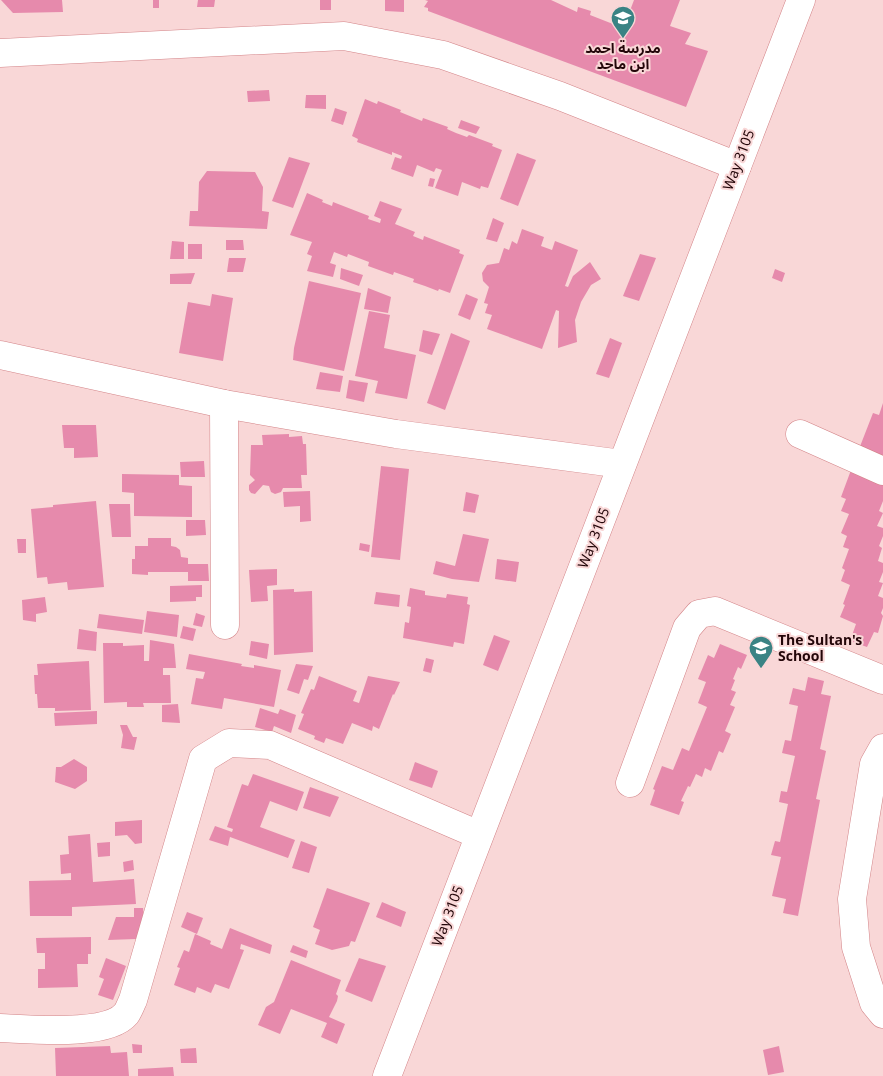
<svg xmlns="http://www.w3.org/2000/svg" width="883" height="1076" font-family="Georgia,'Noto Sans Arabic',serif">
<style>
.building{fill:#e68aac}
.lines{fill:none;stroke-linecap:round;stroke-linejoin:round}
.minor-casing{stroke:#d38488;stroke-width:29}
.minor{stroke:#fff;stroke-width:28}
.labels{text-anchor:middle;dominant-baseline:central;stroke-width:4;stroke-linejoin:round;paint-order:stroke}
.poi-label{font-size:14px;font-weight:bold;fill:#230609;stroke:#f9d7d7}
.street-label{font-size:14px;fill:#230609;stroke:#f9d7d7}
</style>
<rect width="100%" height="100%" fill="#f9d7d7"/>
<!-- building -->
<g class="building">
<polygon points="1,0 62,0 63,12 13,13"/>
<rect x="153" y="0" width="6" height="8"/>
<polygon points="198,0 215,0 214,7 197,7"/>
<rect x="320" y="0" width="11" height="10"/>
<polygon points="385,0 404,0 404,12 385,11"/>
<polygon points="425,0 551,0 577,12 578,7 591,11 590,15 613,24 618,14 628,16 634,0 680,0 670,26 691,33 685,44 708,51 686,107 428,11 428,8 424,7 428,1"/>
<polygon points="269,90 270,101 248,102 247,91"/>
<polygon points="306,95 326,95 326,109 305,108"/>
<polygon points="365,99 377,104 378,101 401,110 400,112 422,121 423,118 448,127 447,129 456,133 467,137 469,135 493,144 492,146 502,150 488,188 481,186 480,189 462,182 458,196 435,188 442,170 436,168 434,172 417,165 413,177 391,169 395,157 401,159 402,156 392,152 392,155 357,142 358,139 352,136"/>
<polygon points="335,108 347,112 343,125 331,121"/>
<polygon points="461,120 480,127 476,134 458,128"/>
<polygon points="517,153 536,160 518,206 500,199"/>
<polygon points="289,157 310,163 293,208 272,201"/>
<polygon points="207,171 255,172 263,187 262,211 269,212 267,229 189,226 190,211 198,211 199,182"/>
<polygon points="430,178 435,179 433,187 428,186"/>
<polygon points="307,193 323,200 322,202 332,206 333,202 369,216 368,219 380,223 381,219 374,216 380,201 402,209 395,224 415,232 413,236 423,240 424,236 460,250 459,253 464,255 450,293 439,289 438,291 425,286 413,282 414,279 394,272 393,275 368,266 369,262 348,254 347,257 334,252 330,263 336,265 333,277 307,271 312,256 307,254 312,242 290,235"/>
<polygon points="493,218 504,223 497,242 486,239"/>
<polygon points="522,229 544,237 541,246 552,250 555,241 578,250 565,286 568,287 573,276 590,262 601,279 591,285 581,302 575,320 577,342 558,348 559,311 556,310 542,349 487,329 492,315 485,313 488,304 484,303 489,287 483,281 482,273 487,265 499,263 504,248 509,250 512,241 517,244"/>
<polygon points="226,240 243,240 244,250 226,250"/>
<polygon points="172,241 184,242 184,259 170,259"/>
<rect x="188" y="244" width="14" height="15"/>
<polygon points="640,254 656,258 639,301 623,296"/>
<polygon points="229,258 246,258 243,272 227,272"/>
<polygon points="341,268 363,275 359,286 340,279"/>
<polygon points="775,269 785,273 782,282 772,278"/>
<polygon points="195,273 191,284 170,284 170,274"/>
<polygon points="309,281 361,293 344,371 293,360 294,348"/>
<polygon points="368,288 391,297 388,313 364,309"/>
<polygon points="212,294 233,298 223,361 179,353 188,302 210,306"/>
<polygon points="466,294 478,299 470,320 458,315"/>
<polygon points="369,311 390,315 384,348 416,355 407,399 375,393 378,381 355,376"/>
<polygon points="423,330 440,334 432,355 419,351"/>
<polygon points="451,333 470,341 445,410 427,403"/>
<polygon points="610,338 622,343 609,378 596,374"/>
<polygon points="320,372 343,376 340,392 316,389"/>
<polygon points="349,380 368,383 364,402 346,398"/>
<polygon points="883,403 883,458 859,449 873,413 879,415"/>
<polygon points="62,425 96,425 98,457 74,458 74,448 64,448"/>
<polygon points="289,434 289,437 302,436 303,444 306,444 307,475 301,475 302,488 283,488 281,492 275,494 271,492 269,486 263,485 255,494 251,493 249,490 249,485 255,480 250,475 251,445 263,445 262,435"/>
<polygon points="204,461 205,477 181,477 180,462"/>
<polygon points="854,462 883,473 883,501 879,511 883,513 877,526 883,528 883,536 879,546 882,548 878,561 883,563 883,572 879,582 883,583 878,596 883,598 883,608 881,613 883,616 878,633 874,632 867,647 850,641 856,624 840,617 845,605 843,604 850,585 841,581 845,570 842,568 849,549 843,547 847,536 841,533 849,514 841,511 846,499 841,497"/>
<polygon points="381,466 409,469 400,560 371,557"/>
<polygon points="122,474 179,475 179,485 192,486 192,517 134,516 134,493 122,492"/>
<polygon points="310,491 311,521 300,522 300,506 284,507 283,492"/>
<polygon points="466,492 479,495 475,513 463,511"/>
<polygon points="96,501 104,587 68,590 67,582 48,584 47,577 37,578 31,509 53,507 53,505"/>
<polygon points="109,504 130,504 131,537 112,537"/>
<polygon points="186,520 205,520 206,535 186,536"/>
<polygon points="463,534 489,539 479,582 452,579 433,574 436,561 455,566"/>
<polygon points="148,538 171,538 171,546 176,547 180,550 181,557 188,558 188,564 208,564 209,581 188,581 188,572 148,572 148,575 132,574 132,559 135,559 135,546 148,546"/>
<polygon points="17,539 26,539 26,553 18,553"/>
<polygon points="360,543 370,545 369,552 359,550"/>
<polygon points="497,559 519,562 516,582 495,579"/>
<polygon points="277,569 277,585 267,586 268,601 251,602 249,570"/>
<polygon points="202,585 202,597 196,597 196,601 170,602 170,586"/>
<polygon points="410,588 425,591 425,595 446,598 447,594 468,597 467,604 470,605 464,644 454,642 453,647 403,638 405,622 409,623 411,607 407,606"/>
<polygon points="294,589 294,592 312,591 313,652 274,655 273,590"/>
<polygon points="376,592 400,595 399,607 374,604"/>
<polygon points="45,597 47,612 36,614 36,622 23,620 22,600"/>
<polygon points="147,611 179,615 177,637 144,632"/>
<polygon points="196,613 205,616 202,627 193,625"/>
<polygon points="99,614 144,620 142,634 97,628"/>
<polygon points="183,626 196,629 193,641 180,638"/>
<polygon points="79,629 97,632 96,651 77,649"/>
<polygon points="494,635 510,641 498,671 483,665"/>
<polygon points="150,640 174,644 176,668 163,668 163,675 170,675 171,703 143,703 144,707 127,707 127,702 104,703 103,643 123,643 123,646 144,645 144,661 149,661"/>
<polygon points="251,641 269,644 267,659 249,655"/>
<polygon points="720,644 747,655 741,669 738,667 733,679 735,680 731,690 736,692 730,705 735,707 725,731 731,734 723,753 719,751 711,771 705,768 702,777 696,774 690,787 688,786 681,801 684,802 679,815 650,805 655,790 653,789 662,766 673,770 682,748 689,751 707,707 698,703 706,682 698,679 708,655 714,658"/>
<polygon points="189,654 242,664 241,666 254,668 254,665 281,670 274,707 224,698 222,709 191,704 196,678 203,679 205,672 186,669"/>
<polygon points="426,658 434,660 431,673 423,671"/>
<polygon points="89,661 91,710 55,711 55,708 38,708 37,694 35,694 34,675 38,675 37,664"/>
<polygon points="296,664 313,666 308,680 304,679 299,694 287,690"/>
<polygon points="319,676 357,691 353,701 359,703 368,676 400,682 394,695 393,694 379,729 373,726 372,731 352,723 343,744 326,738 324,743 314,739 315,736 298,729 304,714 301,713 311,689 314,690"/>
<polygon points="808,677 824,681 821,694 831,696 820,749 826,751 816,799 820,800 798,916 783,913 786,899 772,896 781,857 771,855 775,841 780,842 788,804 779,802 781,791 787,792 795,756 782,753 785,740 791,741 798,706 789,704 793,688 805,691"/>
<polygon points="178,704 180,723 162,722 162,705"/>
<polygon points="260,708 278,714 280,709 296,715 291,733 274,726 272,732 255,727"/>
<polygon points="97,711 97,724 55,726 54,713"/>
<polygon points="120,725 127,725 133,737 137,737 134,750 121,748 123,735"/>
<polygon points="74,759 87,767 87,781 75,789 55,782 56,767 61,767"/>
<polygon points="415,762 438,771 432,788 409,780"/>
<polygon points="253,774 304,792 297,811 270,801 260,827 295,840 288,858 230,837 228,846 209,840 215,826 232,832 233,829 227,827 242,784 248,786"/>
<polygon points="310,787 339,797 330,817 303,808"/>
<polygon points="142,820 142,843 135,844 127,835 115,836 115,822"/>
<polygon points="90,834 93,882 134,879 136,904 72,907 72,916 30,916 29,881 71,880 71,873 61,874 60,855 69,854 68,836"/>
<polygon points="301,841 317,847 309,873 292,868"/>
<polygon points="110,842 110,856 98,857 97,843"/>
<polygon points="133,860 134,870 124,872 123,862"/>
<polygon points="327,888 370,903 355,942 351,941 349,946 332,950 315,944 320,930 313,927"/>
<polygon points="382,902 406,912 401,927 376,917"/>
<polygon points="134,908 143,908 144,917 136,939 108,940 116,917 134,917"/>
<polygon points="187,912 203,918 197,934 181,927"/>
<polygon points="230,928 272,945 270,954 241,944 240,949 244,950 229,989 215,984 211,993 197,987 195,993 174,985 180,968 177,967 184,950 189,952 195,934 211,941 210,944 222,949"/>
<polygon points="91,937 91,954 88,954 88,964 77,964 78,987 38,988 38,969 45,969 45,953 37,953 36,938"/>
<polygon points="293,945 308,951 306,958 290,952"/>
<polygon points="106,958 126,966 113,1000 98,995 104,979 99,977"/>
<polygon points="359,958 386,966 372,1002 345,991"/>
<polygon points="291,960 341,980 336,994 338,996 337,1001 329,1017 345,1024 337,1044 321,1037 327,1023 291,1009 280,1034 258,1025 266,1007 274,1002"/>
<polygon points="132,1044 142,1045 142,1053 133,1053"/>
<polygon points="110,1046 111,1053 127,1052 129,1076 56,1076 55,1048"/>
<polygon points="779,1046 784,1072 768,1075 763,1050"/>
<polygon points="196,1048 197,1063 181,1063 180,1049"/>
<polygon points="173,1067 174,1076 138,1076 138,1069"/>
</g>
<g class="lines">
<defs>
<g id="minor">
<polyline points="0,53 344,36 443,55 560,96 737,166"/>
<polyline points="0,355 224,404 396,434 622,464"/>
<polyline points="224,404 225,625"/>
<polyline points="800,434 883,471"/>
<polyline points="883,748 874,764 852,899 856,947 874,1003 883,1014"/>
<polyline points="630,783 687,628 699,614 715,611 883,680"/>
<path d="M0,1028C29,1029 107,1037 126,1014C129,1010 131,1004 133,1000L203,759L229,743L270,745L479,835"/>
<polyline points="387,1076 801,0"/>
</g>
</defs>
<!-- minor casing -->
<use href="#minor" class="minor-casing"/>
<!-- minor -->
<use href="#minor" class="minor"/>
</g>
<!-- icons -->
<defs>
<symbol id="school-pin" viewBox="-11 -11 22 30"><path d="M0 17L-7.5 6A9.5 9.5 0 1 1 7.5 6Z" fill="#3a8384" stroke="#f9d7d7"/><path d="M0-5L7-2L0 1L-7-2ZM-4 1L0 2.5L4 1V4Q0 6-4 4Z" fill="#fff"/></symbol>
</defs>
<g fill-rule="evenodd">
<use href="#school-pin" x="609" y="4" width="28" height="38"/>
<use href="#school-pin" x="747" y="634" width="28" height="38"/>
</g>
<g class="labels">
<!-- poi labels -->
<g class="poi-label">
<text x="623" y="48">مدرسة احمد<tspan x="623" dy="16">ابن ماجد</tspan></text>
<text x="778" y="640" text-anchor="start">The Sultan's<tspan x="778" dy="16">School</tspan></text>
</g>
<!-- street labels -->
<g class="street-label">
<text transform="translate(739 160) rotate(-69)">Way 3105</text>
<text transform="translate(594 538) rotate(-69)">Way 3105</text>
<text transform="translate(448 916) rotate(-69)">Way 3105</text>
</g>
</g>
</svg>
